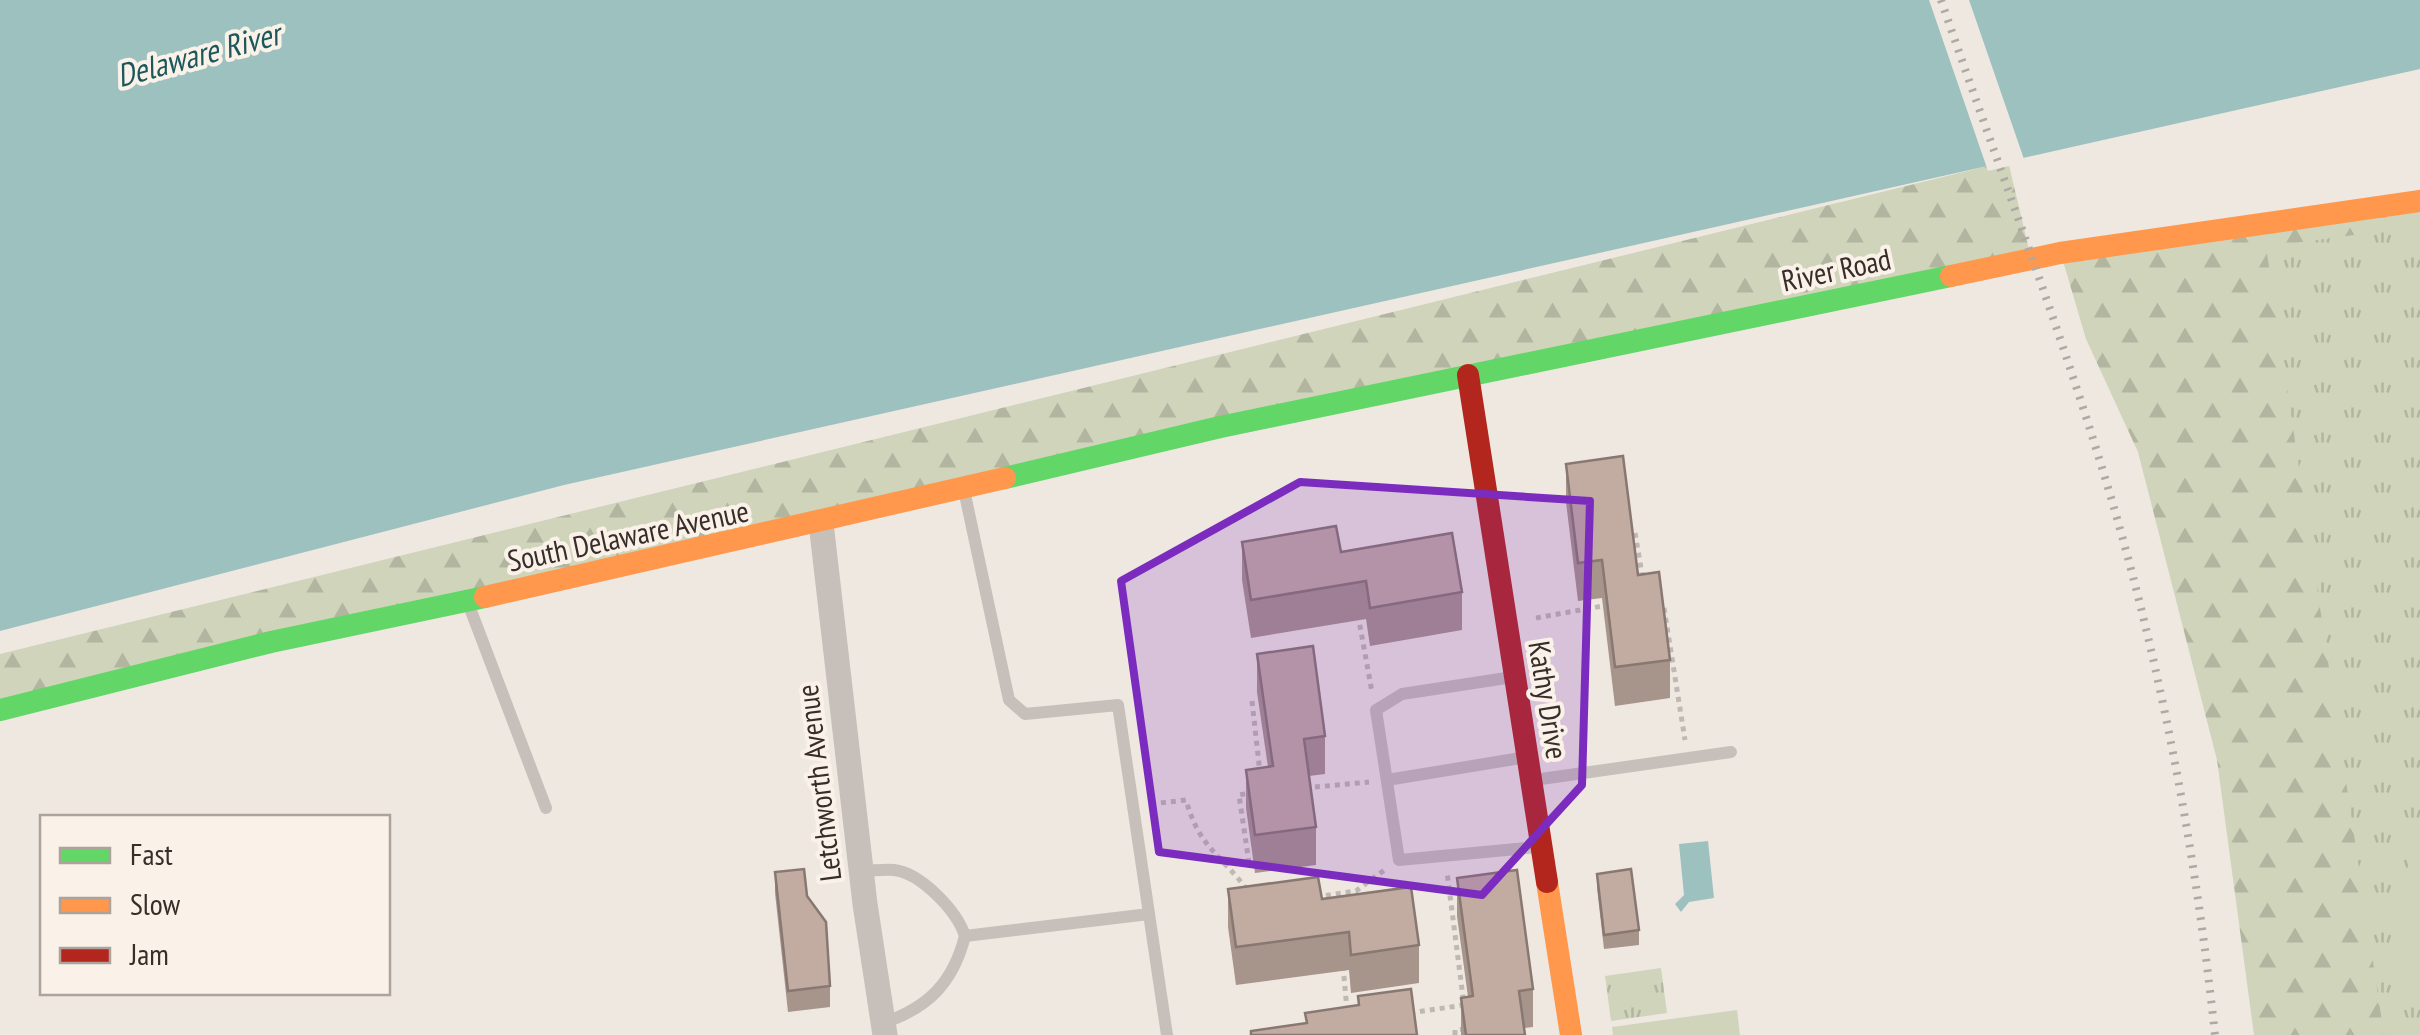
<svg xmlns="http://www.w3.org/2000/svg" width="2420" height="1035" font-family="'PT Sans Narrow',sans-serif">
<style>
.forest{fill:url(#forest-firs)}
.park{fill:url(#park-tufts)}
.garden{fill:#cfd4ba}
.water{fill:#9dc1bf}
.pier{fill:#eee8e1}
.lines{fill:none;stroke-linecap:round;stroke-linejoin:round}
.path{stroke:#c0b8b2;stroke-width:5;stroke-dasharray:5 5;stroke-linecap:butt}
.lane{stroke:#c7c0ba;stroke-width:12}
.street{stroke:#c7c0ba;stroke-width:25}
.fast{stroke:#63d668;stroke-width:22}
.slow{stroke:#ff974d;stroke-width:22}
.jam{stroke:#b3261e;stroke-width:22}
.rail{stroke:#afa9a4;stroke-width:8;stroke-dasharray:2.5 8;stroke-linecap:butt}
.wall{fill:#a7948b}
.building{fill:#c2aca2;stroke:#887871;stroke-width:2.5}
.marked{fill:#7b2cbf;fill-opacity:0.2;stroke:#7b2cbf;stroke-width:8;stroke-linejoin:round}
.labels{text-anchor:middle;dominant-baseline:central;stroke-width:8;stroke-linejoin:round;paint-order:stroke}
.street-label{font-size:30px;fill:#382d28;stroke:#faf2e9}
.water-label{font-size:32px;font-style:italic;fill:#1c585b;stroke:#faf2e9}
</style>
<defs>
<pattern id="forest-firs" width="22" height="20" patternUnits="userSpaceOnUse" patternTransform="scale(2.5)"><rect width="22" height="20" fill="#cfd4ba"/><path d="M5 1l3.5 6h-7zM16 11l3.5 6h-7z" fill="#b2b6a0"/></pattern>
<pattern id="park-tufts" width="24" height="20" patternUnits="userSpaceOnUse" patternTransform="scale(2.5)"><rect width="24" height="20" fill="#cfd4ba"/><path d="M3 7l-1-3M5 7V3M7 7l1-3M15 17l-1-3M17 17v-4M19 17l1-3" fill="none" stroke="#b2b6a0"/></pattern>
</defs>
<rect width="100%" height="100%" fill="#eee8e1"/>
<!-- forest -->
<g class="forest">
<polygon points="2008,161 2031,258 0,710 0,654"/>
<polygon points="2420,209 2420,331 2395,1035 2254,1035 2217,760 2138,452 2086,339 2063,261"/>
</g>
<!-- park -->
<g class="park">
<polygon points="2420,226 2420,1035 2384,1035 2266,247"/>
<polygon points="1661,968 1667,1013 1611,1021 1605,976"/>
</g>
<!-- garden -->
<g class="garden">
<polygon points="2420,836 2420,1010 2392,937 2413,846"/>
<polygon points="1737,1010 1740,1035 1613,1035 1612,1027"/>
</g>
<!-- water -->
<g class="water">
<polygon points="0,0 2420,0 2420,69 564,485 0,631"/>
<polygon points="1708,841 1714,898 1689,902 1681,912 1675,904 1684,895 1679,844"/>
</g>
<!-- pier -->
<polygon class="pier" points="1929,0 1969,0 2025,162 1988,171"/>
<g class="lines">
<!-- path -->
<g class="path">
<polyline points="1635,533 1643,580"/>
<polyline points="1664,608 1685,740"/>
<polyline points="1358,615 1372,692"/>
<polyline points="1536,618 1608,605"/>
<polyline points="1252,701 1260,773"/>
<polyline points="1305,788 1369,782"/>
<path d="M1151,804L1186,800C1200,849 1219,852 1248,891"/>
<polyline points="1249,863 1239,795 1250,793"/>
<polyline points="1316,897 1356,891 1387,868"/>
<polyline points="1343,966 1347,1010"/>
<polyline points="1410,1013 1464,1005 1447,872"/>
<polyline points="1455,1035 1455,1030 1464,1029"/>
</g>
<!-- lane -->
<g class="lane">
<polyline points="964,490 1009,700 1025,714 1118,705 1167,1035"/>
<polyline points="468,603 546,808"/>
<polyline points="1513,677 1402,694 1376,710 1399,860 1538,847"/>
<polyline points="1387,780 1527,757"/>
<polyline points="1534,780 1731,752"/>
<path d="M861,871C872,871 884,869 894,870C921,873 957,911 965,936C953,983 928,1008 883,1023"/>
<polyline points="965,936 1149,914"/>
</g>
<!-- street -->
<polyline class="street" points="821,523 865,904 885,1035"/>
<!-- fast -->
<g class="fast">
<polyline points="1005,478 1220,427 1951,276"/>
<polyline points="0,710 271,642 485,597"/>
</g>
<!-- slow -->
<g class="slow">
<polyline points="1951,276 2060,253 2420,201"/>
<polyline points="485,597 1005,478"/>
<polyline points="1547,882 1571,1035"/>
</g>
<!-- jam -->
<polyline class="jam" points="1468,375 1547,882"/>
<!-- rail -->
<path class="rail" d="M1941,0C1998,166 2062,332 2112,501C2163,675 2196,855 2215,1035"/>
</g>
<!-- wall -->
<g class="wall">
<polygon points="1566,464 1670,660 1670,698 1615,706 1602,598 1578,601 1566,502"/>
<polygon points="1242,542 1341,552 1462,592 1462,630 1370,646 1366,619 1251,638 1242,580"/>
<polygon points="1257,654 1325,736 1325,774 1309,776 1316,827 1316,865 1255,873 1246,808 1246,770 1268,767 1257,692"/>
<polygon points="775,872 807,896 830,986 830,1007 788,1012 775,893"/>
<polygon points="1597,874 1639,930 1639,945 1604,949 1597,888"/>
<polygon points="1457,878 1533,989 1533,1027 1524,1028 1525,1035 1461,1035 1461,998 1468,997 1457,916"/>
<polygon points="1228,889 1322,899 1419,945 1419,983 1351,993 1349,970 1236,985 1228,927"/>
</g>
<!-- building -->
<g class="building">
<polygon points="1623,456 1638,575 1659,572 1670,660 1615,667 1602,560 1578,563 1566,464"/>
<polygon points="1336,526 1341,552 1452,533 1462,592 1370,608 1366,581 1251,600 1242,542"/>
<polygon points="1313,646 1325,736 1304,739 1316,827 1255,835 1246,770 1273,766 1257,654"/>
<polygon points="804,869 807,896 826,922 830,986 788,991 775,872"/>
<polygon points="1631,869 1639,930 1604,935 1597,874"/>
<polygon points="1517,870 1533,989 1519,991 1525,1035 1466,1035 1461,998 1473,996 1457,878"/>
<polygon points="1318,877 1322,899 1411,887 1419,945 1351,955 1349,932 1236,947 1228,889"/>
<polygon points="1411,989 1417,1035 1251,1035 1251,1031 1307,1023 1305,1013 1359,1005 1358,996"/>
</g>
<!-- marked area -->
<path class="marked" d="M1300,482L1590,501L1582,785L1482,895L1159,852L1121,581Z"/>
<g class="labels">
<!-- street labels -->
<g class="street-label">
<text transform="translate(1836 269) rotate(-12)">River Road</text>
<text transform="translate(628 535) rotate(-12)">South Delaware Avenue</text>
<text transform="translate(1549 700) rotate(81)">Kathy Drive</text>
<text transform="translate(818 783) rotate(-97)">Letchworth Avenue</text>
</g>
<!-- water labels -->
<g class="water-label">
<text transform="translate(198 54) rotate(-15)">Delaware River</text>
</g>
</g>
<!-- legend -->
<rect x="40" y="815" width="350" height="180" fill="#faf2e9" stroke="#aca39c" stroke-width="2.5"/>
<rect x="60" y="848" width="50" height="15" fill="#63d668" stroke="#aca39c" stroke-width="2.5"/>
<text x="130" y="865" font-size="30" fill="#382d28">Fast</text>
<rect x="60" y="898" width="50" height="15" fill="#ff974d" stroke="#aca39c" stroke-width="2.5"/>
<text x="130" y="915" font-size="30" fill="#382d28">Slow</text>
<rect x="60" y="948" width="50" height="15" fill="#b3261e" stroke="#aca39c" stroke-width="2.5"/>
<text x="130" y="965" font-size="30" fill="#382d28">Jam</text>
</svg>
